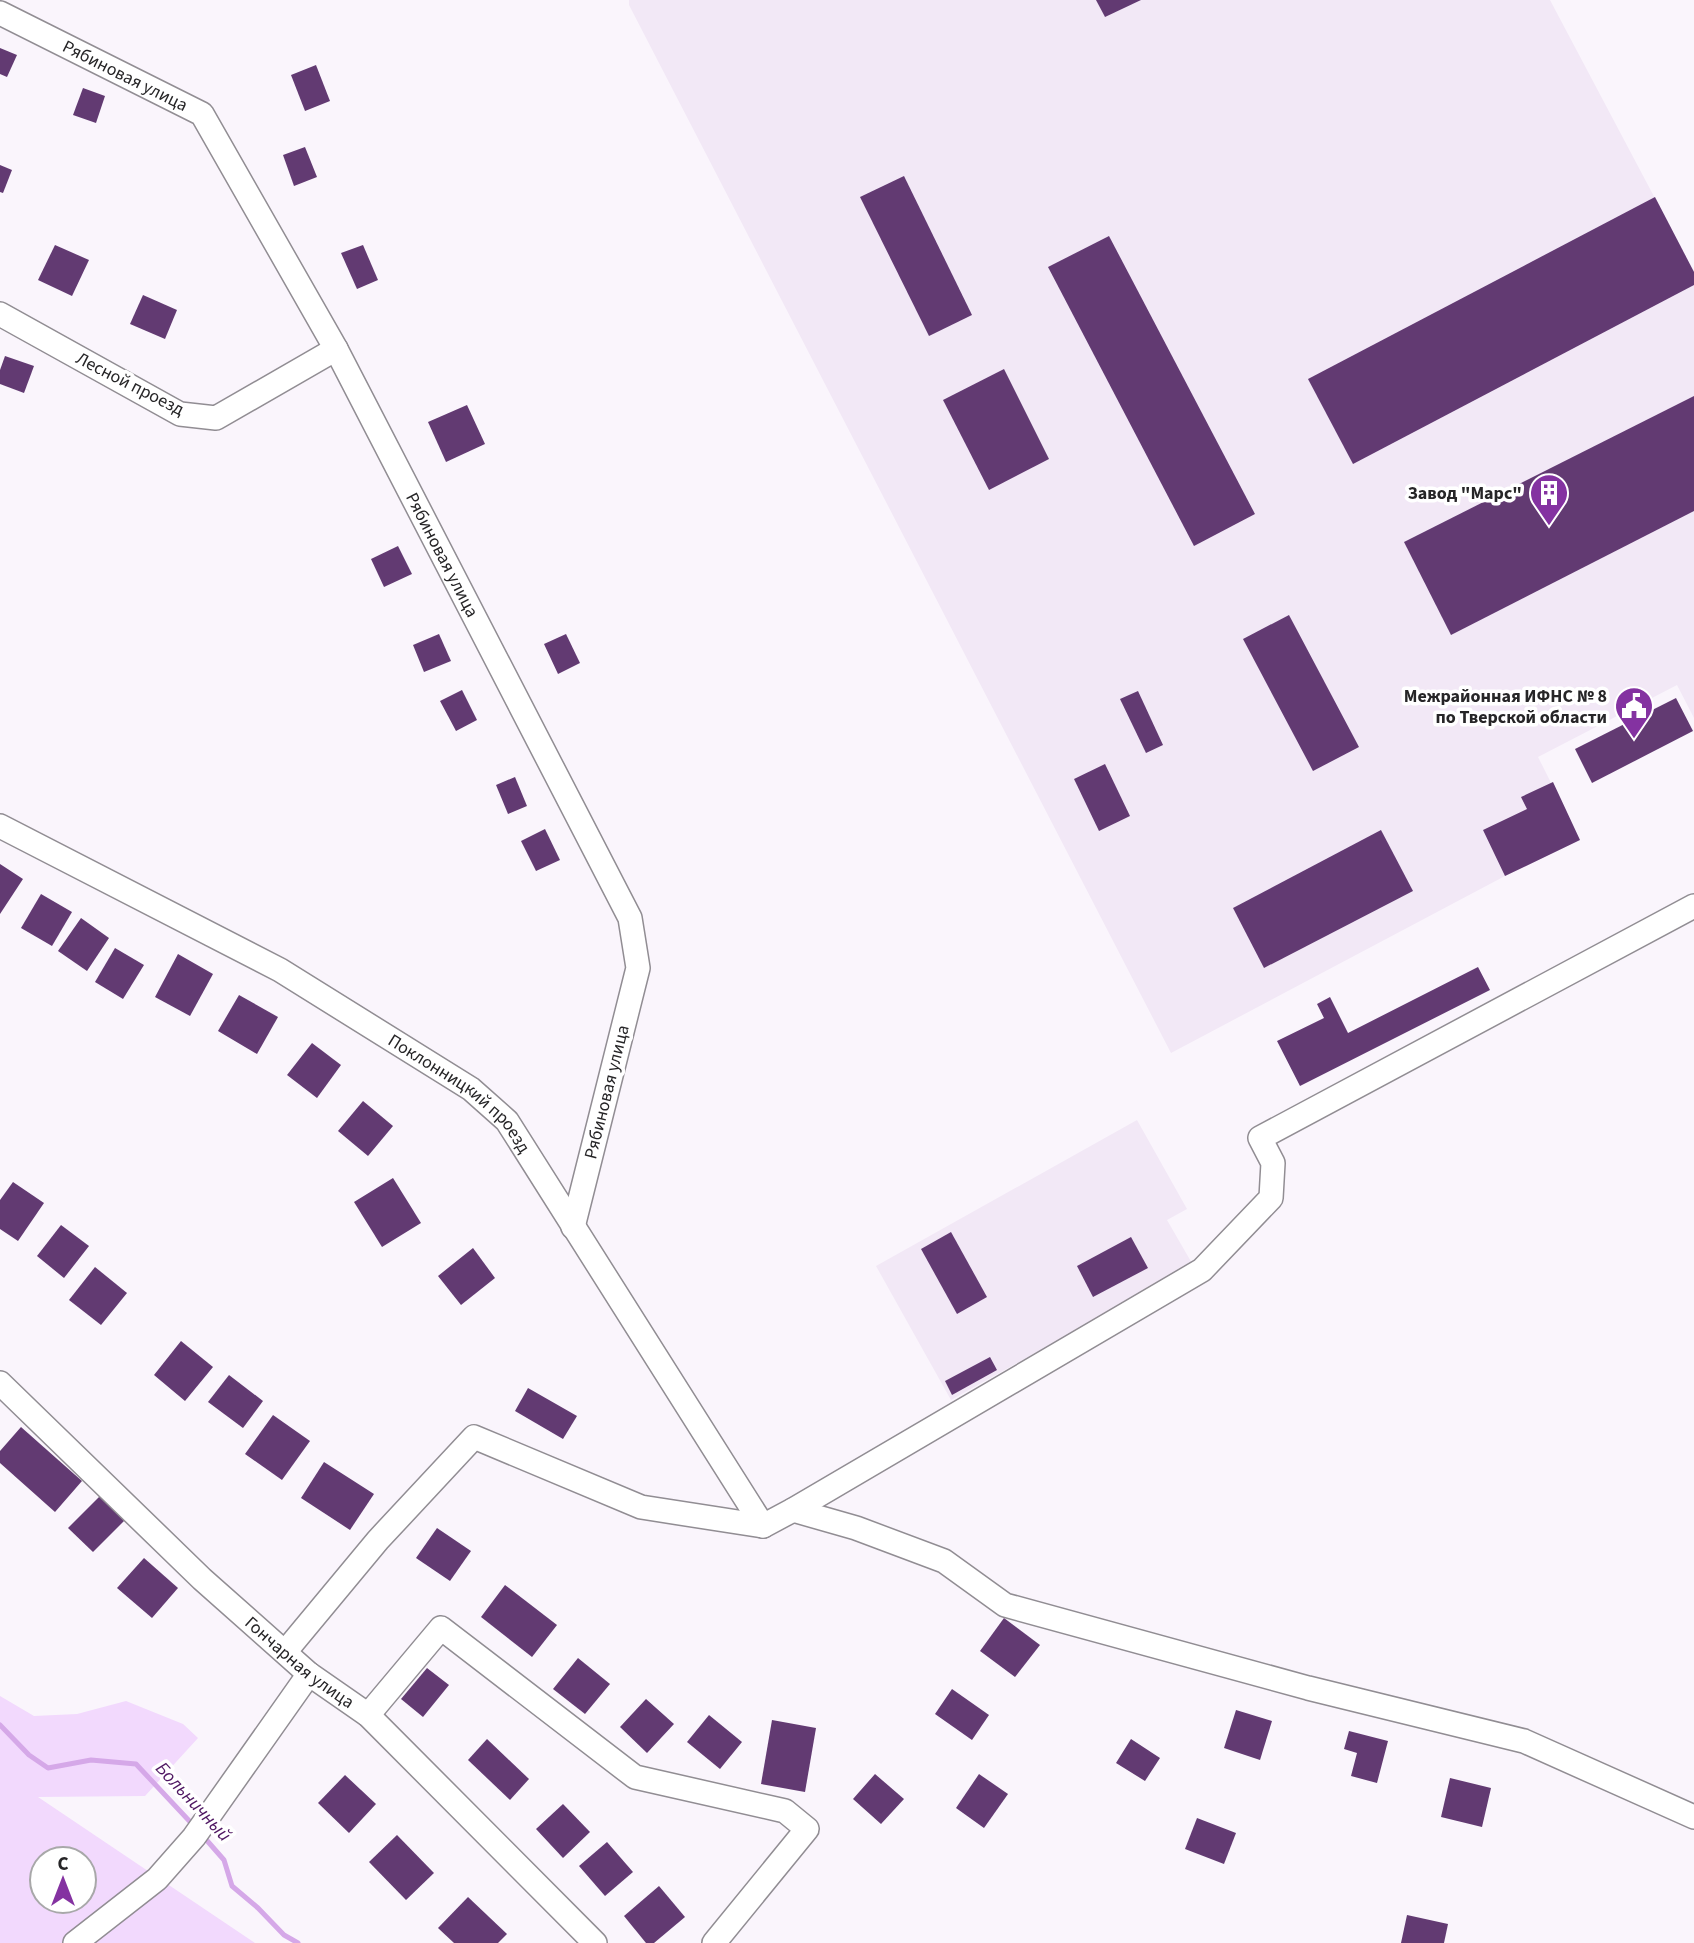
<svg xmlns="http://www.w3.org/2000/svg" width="1694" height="1943" font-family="'Source Sans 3',sans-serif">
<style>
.built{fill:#f2e8f6}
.green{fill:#f2d9fd;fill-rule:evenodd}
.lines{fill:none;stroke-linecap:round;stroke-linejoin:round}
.stream{stroke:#d5a8e8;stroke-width:5}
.building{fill:#623a72}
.minor-casing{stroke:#918d93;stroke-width:26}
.minor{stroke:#fff;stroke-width:23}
.labels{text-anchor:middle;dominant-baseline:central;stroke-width:7;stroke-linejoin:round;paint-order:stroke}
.street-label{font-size:18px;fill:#262527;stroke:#fff}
.poi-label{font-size:18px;font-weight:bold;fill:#262527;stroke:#fff;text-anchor:end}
.water-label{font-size:19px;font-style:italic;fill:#4e1661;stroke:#fff}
</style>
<rect width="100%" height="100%" fill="#faf5fc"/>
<!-- built -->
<g class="built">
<polygon points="629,0 1550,0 1694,272 1694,718 1677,685 1538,757 1580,840 1505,876 1171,1053 629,5"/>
<polygon points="1137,1120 1187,1209 1167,1220 1193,1265 951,1400 876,1266"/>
</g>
<!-- green -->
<path class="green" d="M0,1696L34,1716L77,1714L126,1701L183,1724L198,1738L145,1796L38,1797L255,1943H0ZM42,1859H84V1901H42Z"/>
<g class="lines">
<!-- stream -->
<g class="stream">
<polyline points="0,1725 29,1755 48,1768 91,1760 136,1764 194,1826"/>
<polyline points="203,1836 224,1860 232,1886 258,1908 284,1935 298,1943"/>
</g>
</g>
<!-- building -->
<g class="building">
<polygon points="1096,0 1141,0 1105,17"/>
<polygon points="0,48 17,55 7,77 0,74"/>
<polygon points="316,65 330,101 305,111 291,75"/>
<polygon points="83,88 105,96 96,123 73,115"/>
<polygon points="305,147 317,177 294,186 283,155"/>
<polygon points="0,165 12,170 3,193 0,192"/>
<polygon points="904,176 972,315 929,336 860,197"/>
<polygon points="1655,197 1694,272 1694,285 1353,464 1308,379"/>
<polygon points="1109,236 1255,514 1194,546 1048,267"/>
<polygon points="55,245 89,260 72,296 38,280"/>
<polygon points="363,245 378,280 357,289 341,253"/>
<polygon points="143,295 177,310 165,339 130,324"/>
<polygon points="5,356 34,366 24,393 0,384 0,370"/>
<polygon points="1004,369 1049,459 989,490 943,400"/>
<polygon points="1694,396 1694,511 1451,635 1404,542"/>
<polygon points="467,405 485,444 446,462 428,422"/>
<polygon points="398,546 412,574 384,587 371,559"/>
<polygon points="1289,615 1359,747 1313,771 1243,639"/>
<polygon points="439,634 451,661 424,672 413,645"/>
<polygon points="566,634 580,663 558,674 544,644"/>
<polygon points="462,690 477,720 456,731 440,701"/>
<polygon points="1138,691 1163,745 1146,753 1120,699"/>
<polygon points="1676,698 1693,731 1592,783 1575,749"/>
<polygon points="1105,764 1130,816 1099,831 1074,779"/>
<polygon points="515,777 527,806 508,814 496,785"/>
<polygon points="1553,782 1580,840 1505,876 1483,830 1527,809 1521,797"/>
<polygon points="545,829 560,860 536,871 521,841"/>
<polygon points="1381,830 1413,891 1264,968 1233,908"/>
<polygon points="0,864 23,879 0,914"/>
<polygon points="41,894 72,912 52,946 21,928"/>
<polygon points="81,918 109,938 87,971 58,951"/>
<polygon points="115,948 144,965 123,999 95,982"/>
<polygon points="178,954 213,974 190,1016 155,997"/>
<polygon points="1478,967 1490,990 1300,1086 1277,1041 1324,1018 1317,1004 1330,997 1348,1033"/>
<polygon points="239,995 278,1017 257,1054 218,1031"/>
<polygon points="312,1043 341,1065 317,1098 287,1075"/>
<polygon points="363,1101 393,1126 368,1156 338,1131"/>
<polygon points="393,1178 421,1223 382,1247 354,1202"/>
<polygon points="13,1182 44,1203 18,1241 0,1229 0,1200"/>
<polygon points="61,1225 89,1246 64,1278 37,1256"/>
<polygon points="951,1232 987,1297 957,1314 921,1249"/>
<polygon points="1131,1237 1148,1268 1093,1297 1077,1266"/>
<polygon points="473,1248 495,1278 461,1305 438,1276"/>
<polygon points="95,1267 127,1293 101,1325 69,1300"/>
<polygon points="181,1341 213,1367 185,1401 154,1375"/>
<polygon points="990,1357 997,1370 952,1395 945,1381"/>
<polygon points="229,1375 263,1401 243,1428 208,1402"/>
<polygon points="528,1388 577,1416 563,1439 515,1411"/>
<polygon points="273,1415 310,1441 282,1480 245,1454"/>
<polygon points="21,1427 82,1481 55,1512 0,1463 0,1451"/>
<polygon points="324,1462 374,1494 350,1530 301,1498"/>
<polygon points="102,1494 127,1518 93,1552 68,1528"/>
<polygon points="437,1528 471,1551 450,1581 416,1558"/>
<polygon points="144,1558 178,1588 152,1618 117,1588"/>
<polygon points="505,1585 557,1625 532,1657 481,1617"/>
<polygon points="1004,1618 1040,1645 1015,1677 980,1651"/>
<polygon points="578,1658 610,1684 585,1714 553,1689"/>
<polygon points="427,1668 449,1685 423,1717 401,1699"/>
<polygon points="952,1689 989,1715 972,1740 935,1714"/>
<polygon points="646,1699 674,1724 647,1753 620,1727"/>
<polygon points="1236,1710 1272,1721 1260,1760 1224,1748"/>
<polygon points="709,1715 742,1742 720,1769 687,1742"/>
<polygon points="772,1720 816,1728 805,1792 761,1784"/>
<polygon points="1349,1731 1388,1741 1377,1783 1351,1776 1357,1753 1344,1749"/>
<polygon points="487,1739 529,1779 510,1800 468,1760"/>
<polygon points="1131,1739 1160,1758 1145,1781 1116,1763"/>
<polygon points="875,1774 904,1799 881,1824 853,1799"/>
<polygon points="979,1774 1008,1794 984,1828 956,1808"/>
<polygon points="345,1775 376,1804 349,1833 318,1803"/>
<polygon points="1450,1778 1491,1788 1482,1827 1441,1817"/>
<polygon points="563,1804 590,1832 563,1858 536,1829"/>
<polygon points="1197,1818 1236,1833 1224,1864 1185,1849"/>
<polygon points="397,1835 434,1873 406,1900 369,1862"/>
<polygon points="607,1842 633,1872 605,1896 579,1866"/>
<polygon points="659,1886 685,1917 654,1943 646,1943 624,1916"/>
<polygon points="468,1897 507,1934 498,1943 454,1943 438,1928"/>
<polygon points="1407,1915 1448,1924 1444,1943 1401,1943"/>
</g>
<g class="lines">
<defs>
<g id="minor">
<path id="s1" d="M0,13L202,114L336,349L630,918L638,968L573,1227"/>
<polyline points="0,314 180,414 216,418 336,349"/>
<path id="s2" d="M0,826L280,970L471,1089L507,1121L763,1526"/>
<path id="s3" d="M0,1383L202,1579L309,1674L368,1715L595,1943"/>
<polyline points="793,1510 856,1528 944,1561 1005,1605 1308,1688 1524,1741 1694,1817"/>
<polyline points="285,1652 378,1540 474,1437 641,1507 763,1526 793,1510 1202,1270 1271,1198 1273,1163 1260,1138 1694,906"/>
<polyline points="368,1715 441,1628 635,1777 785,1811 807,1829 714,1943"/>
<polyline points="75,1943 157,1879 194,1837 309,1674"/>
</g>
</defs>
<!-- minor casing -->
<use href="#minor" class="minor-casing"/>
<!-- minor -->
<use href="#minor" class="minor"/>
</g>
<!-- icons -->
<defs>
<symbol id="building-pin" viewBox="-11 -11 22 30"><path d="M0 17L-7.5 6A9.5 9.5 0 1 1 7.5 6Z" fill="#8432a1" stroke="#fff"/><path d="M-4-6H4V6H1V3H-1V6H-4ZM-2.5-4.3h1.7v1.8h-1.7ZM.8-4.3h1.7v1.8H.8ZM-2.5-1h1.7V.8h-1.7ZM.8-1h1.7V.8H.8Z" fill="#fff"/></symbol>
<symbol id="civic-pin" viewBox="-11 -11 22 30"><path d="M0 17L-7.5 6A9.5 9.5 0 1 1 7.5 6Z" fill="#8432a1" stroke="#fff"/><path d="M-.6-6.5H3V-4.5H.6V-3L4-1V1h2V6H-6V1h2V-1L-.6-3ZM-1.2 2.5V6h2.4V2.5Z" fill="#fff"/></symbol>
</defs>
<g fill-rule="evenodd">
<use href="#building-pin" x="1527" y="471" width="44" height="60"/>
<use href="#civic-pin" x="1612" y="684" width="44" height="60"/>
</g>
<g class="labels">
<!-- street labels -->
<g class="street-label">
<text stroke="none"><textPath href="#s1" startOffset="140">Рябиновая улица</textPath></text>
<text transform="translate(130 384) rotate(27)">Лесной проезд</text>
<text stroke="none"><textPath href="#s1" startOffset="728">Рябиновая улица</textPath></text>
<text transform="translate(607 1092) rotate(-76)">Рябиновая улица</text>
<text stroke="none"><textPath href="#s2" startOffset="534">Поклонницкий проезд</textPath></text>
<text stroke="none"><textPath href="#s3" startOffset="410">Гончарная улица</textPath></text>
</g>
<!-- poi labels -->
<g class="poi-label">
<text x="1522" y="493">Завод "Марс"</text>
<text x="1607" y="696">Межрайонная ИФНС № 8<tspan x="1607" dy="21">по Тверской области</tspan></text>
</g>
<!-- water labels -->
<g class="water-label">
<text transform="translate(193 1802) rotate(47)">Больничный</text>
</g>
</g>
<!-- north arrow -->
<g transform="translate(63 1880)"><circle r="33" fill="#ffffff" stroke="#a8a8a9" stroke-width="2"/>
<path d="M0-5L12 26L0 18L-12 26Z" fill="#8432a1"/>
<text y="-10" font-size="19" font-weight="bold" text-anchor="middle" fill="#262527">С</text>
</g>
</svg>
